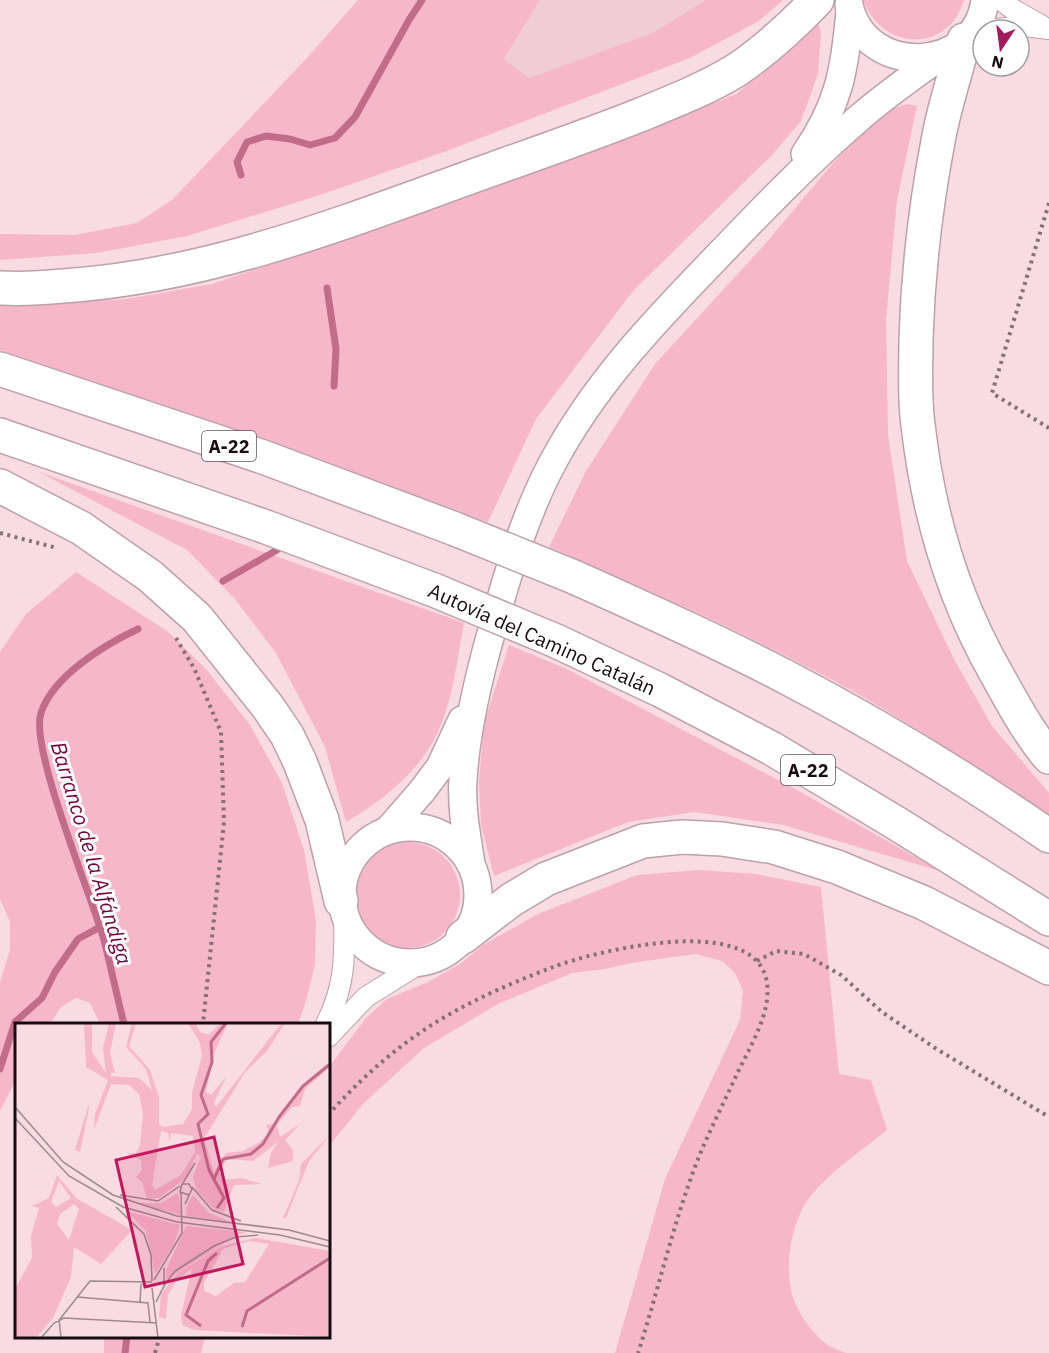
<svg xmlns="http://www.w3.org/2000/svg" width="1049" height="1353" font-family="'IBM Plex Sans',sans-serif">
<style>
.built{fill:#f0ccd6}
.green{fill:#f6b7ca}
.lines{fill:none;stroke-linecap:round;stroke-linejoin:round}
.stream{stroke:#c26c8b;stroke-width:7}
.street-casing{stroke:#bca1a9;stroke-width:22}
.secondary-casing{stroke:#bca1a9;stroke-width:30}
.highway-casing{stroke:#bca1a9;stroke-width:36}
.path{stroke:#847176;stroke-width:4;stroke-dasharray:3 4.5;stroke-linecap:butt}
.street{stroke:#fff;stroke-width:20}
.secondary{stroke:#fff;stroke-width:27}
.highway{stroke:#fff;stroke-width:33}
.highway-bridge-casing{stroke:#bca1a9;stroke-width:36;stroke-linecap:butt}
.highway-bridge{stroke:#fff;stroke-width:33}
.labels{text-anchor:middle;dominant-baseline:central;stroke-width:6;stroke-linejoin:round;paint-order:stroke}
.shield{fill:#fff;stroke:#5d5658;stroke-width:1.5}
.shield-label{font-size:18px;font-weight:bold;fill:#170d10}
.street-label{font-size:20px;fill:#170d10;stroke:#fff}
.water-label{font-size:21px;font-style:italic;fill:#71013c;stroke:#fff}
.inset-river{fill:none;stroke:#c26c8b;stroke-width:3}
.inset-road{fill:none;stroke:#9e898f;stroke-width:1.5}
.view{fill:#c2185b;fill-opacity:0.15;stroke:#c2185b;stroke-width:3}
.inset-edge{fill:none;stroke:#170d10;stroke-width:3}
</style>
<rect width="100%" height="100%" fill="#f8dbe3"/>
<!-- built -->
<polygon class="built" points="540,0 706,0 652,33 529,78 504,60"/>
<!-- green -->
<g class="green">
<polygon points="358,0 540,0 504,59 529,78 652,33 706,0 783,0 759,21 690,58 444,152 314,197 187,236 97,253 0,260 0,234 75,235 137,223 172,200 307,58"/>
<path d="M863,0H964C948,54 882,51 863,0Z"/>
<polygon points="817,21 821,32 818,74 801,121 772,155 633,291 536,419 488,522 239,431 0,350 0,305 23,306 126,299 212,284 394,222 737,94"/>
<path d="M907,104L917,106L897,200L886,320L888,435L907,561L954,659L992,726L1049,793V818C987,775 924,732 858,694C758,639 654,592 549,547L586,471L655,364L766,243L833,163L881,113Z"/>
<path d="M39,472L464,623C457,660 453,700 437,734C418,773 382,801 346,822L325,747L276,653L234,598L187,550Z"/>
<polygon points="76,572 167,631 206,669 250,725 282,783 304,850 316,920 315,965 305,1004 298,1024 100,1024 90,1003 76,998 61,1007 50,1024 16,1024 16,1080 0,1111 0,982 10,950 10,922 0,899 0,652 26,614"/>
<polygon points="509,645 569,670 797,790 940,871 783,825 695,812 628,822 494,876 481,825 479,782 484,723"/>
<circle cx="407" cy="895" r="53"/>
<path d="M699,870L756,874L821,887L839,1074L871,1080L887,1130C862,1150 834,1169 813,1193C792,1217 784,1263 792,1294C797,1311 811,1332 825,1343C830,1348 839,1350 846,1353H615L665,1179L740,1020L743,991L735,973L722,961L695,954L631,963L605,969L572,973L498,1004L424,1048L363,1104L329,1146V1067L366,1018L387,999L428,982L460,964L483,945L538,914L637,875Z"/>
<polygon points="104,1337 104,1336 205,1337 201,1353 104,1353"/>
</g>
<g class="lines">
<!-- stream -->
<g class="stream">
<polyline points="241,175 237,162 247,142 266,136 290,139 310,145 335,138 355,117 409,20 422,0"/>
<polyline points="327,288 336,349 334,386"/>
<polyline points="223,581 277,550"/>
<path d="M124,1024C117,996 111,968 104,940C92,897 29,747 41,713C53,676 104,645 138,629"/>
<polyline points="0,1069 15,1022 42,998 55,972 78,939 100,927"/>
<polyline points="125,1353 127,1336"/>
</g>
<defs>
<g id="street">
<polyline points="1001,0 1014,10 1041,25"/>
<polyline points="988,30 1024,26 1049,29"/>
<path d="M326,1024C345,987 345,957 344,916"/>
<polyline points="328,1037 366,997 422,962"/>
</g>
<g id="secondary">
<path d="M849,5C865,78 976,74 985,0"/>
<path d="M805,154C839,105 845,69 850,11"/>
<circle cx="410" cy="895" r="68"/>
<polyline points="388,830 422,791 440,767 462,720"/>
<path d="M471,864C467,837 461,808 463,780C466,729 478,679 492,630C508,573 525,514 553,462C594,385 653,323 713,261C760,212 807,163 858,119C885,95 916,74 945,53"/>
</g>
<g id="highway">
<path d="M964,40C956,72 945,104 939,136C926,203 918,271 916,339C916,367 914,396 918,425C928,512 952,596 996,673C1012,702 1028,732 1049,757"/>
<path d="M0,288C21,289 42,288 63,286C217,276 360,216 504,165C549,149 595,133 640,115C672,102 705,89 735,71C765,51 792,26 817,0"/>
<polyline points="0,369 263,457 455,529"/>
<polyline points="0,435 266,527 434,590"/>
<polyline points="0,486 81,528 150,576 197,618 268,707 287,735 300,762 322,820 341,901"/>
<path d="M574,577C645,609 715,640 784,676C876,724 964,777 1049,836"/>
<polyline points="556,641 660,690 771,748 896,823 1049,919"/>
<polyline points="463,937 511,900 546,879 643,841 682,837 722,839 774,847 837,867 924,903 1049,968"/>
</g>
</defs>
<!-- street casing -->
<use href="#street" class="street-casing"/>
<!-- secondary casing -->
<use href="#secondary" class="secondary-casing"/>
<!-- highway casing -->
<use href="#highway" class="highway-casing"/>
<!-- path -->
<g class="path">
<polyline points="1049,203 992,393 1049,428"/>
<polyline points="0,533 57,548"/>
<polyline points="176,638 194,668 221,732 224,822 203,1024"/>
<polyline points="757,961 776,951 804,954 841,975 882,1012 935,1048 1049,1117"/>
<path d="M328,1115C360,1079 397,1046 438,1021C474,999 514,982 553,967C596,951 749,913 766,978C774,1010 749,1048 736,1076C721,1109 704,1141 692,1175C671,1233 657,1294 638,1353"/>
<polyline points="155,1353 160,1336"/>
</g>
<!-- street -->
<use href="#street" class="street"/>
<!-- secondary -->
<use href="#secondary" class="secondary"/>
<!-- highway -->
<use href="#highway" class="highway"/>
<defs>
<g id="highway-bridge">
<polyline points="455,529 574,577"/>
<polyline points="434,590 556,641"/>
</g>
</defs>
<!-- highway-bridge casing -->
<use href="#highway-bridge" class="highway-bridge-casing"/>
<!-- highway-bridge -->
<use href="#highway-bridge" class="highway-bridge"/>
</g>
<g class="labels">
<!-- shield labels -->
<g class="shield">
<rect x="202" y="431" width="54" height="30" rx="4.5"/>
<rect x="781" y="755" width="54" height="30" rx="4.5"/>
</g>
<g class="shield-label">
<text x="229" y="446">A-22</text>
<text x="808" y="770">A-22</text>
</g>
<!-- street labels -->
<g class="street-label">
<text transform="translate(542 639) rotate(24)">Autovía del Camino Catalán</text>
</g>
<!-- water labels -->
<g class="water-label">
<text transform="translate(92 853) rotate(73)">Barranco de la Alfándiga</text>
</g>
</g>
<!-- overview -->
<g transform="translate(15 1023)">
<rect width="315" height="315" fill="#f8dbe3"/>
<path d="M69,0H77V29L91,50L88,25L94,0H101L95,30L100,50L96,49V53L124,55L137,67L131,46L111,24L117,0H121L114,23L135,47L144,74V101L148,104L168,101L177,86V70L187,32L185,20L173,0H180L185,9L194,12L205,0H213L200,28L191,69L196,72L211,54L199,80L201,84L265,2L270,0L252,28L230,49L189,116L199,149L211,130L228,128L245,119L254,109L251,102L258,101L285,65L315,40V44L290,66L285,83L277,84L262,102L265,114L285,101L270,117L278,127V138L253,145L256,130L263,119L238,138L212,136L207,144L209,157L226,155L247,161L219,162L209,189L199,186L182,168L178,154L186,133L182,131L170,156L144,175L132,176L127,159L121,154L127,147L126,137L112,130H121L125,122L128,91L124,71L114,62L96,61L79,107L80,91L93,57L71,44ZM146,108L153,110L155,119L156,110L178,113L180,129L166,152L140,167L137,162ZM74,81V85L65,129L60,127ZM315,112L294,138L271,195H268L284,158L286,141ZM42,152L61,175L117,207L86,241L59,224L56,254L38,295L21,315H0V266L17,235L16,213L24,185L17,183L34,175ZM44,158L56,175L41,184L36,179ZM59,181L64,186L54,217L42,201L45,191ZM163,170L167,192L121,180H146ZM178,172L194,190L214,198L171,193L172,182ZM111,188L165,202L159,221L140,251L131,208ZM171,203L232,209L220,213L151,257V247ZM241,215L315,228V314L179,307L167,302L166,292L177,245L162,257L153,272L151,296L144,294L146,271L162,251L206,223ZM234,218L254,221L230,259L219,260L201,273L189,268V260L208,226Z" fill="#f6b7ca" fill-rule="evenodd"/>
<path class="inset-river" d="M199,156L208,136L236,131L248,121L264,94L288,63L315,41M202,185L209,175L194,147L183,101L193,91L186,72L197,39L196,19L211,0M186,303L171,292L193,238L202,230M227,304L232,288L315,235"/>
<path class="inset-road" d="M0,84L48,139L98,172L162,193L274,207L315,218M0,95L54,153L108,184L162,199L265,212L315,224M168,160L180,140M177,164L197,187L226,198M105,172L143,178L165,163M170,181L177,166L174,161H167L165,169L174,172M101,184L129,211L136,232L137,258M139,257L167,210L166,170M149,263L160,248L199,223L221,214L243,212M137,265L143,315M62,274L133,280L135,299M141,279L149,263V245M125,280L126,261M44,296L46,315M45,296L75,258L137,259M26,315L39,300L49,295L142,300"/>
<path class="view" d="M199,114L228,241L130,264L101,137Z"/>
<rect width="315" height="315" class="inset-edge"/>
</g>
<!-- north arrow -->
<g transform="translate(1001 48) rotate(193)"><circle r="28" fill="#ffffff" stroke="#a29e9f" stroke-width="1.5"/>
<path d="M0-4.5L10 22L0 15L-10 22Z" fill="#a6195d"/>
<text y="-9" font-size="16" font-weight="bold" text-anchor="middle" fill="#170d10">N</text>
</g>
</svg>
